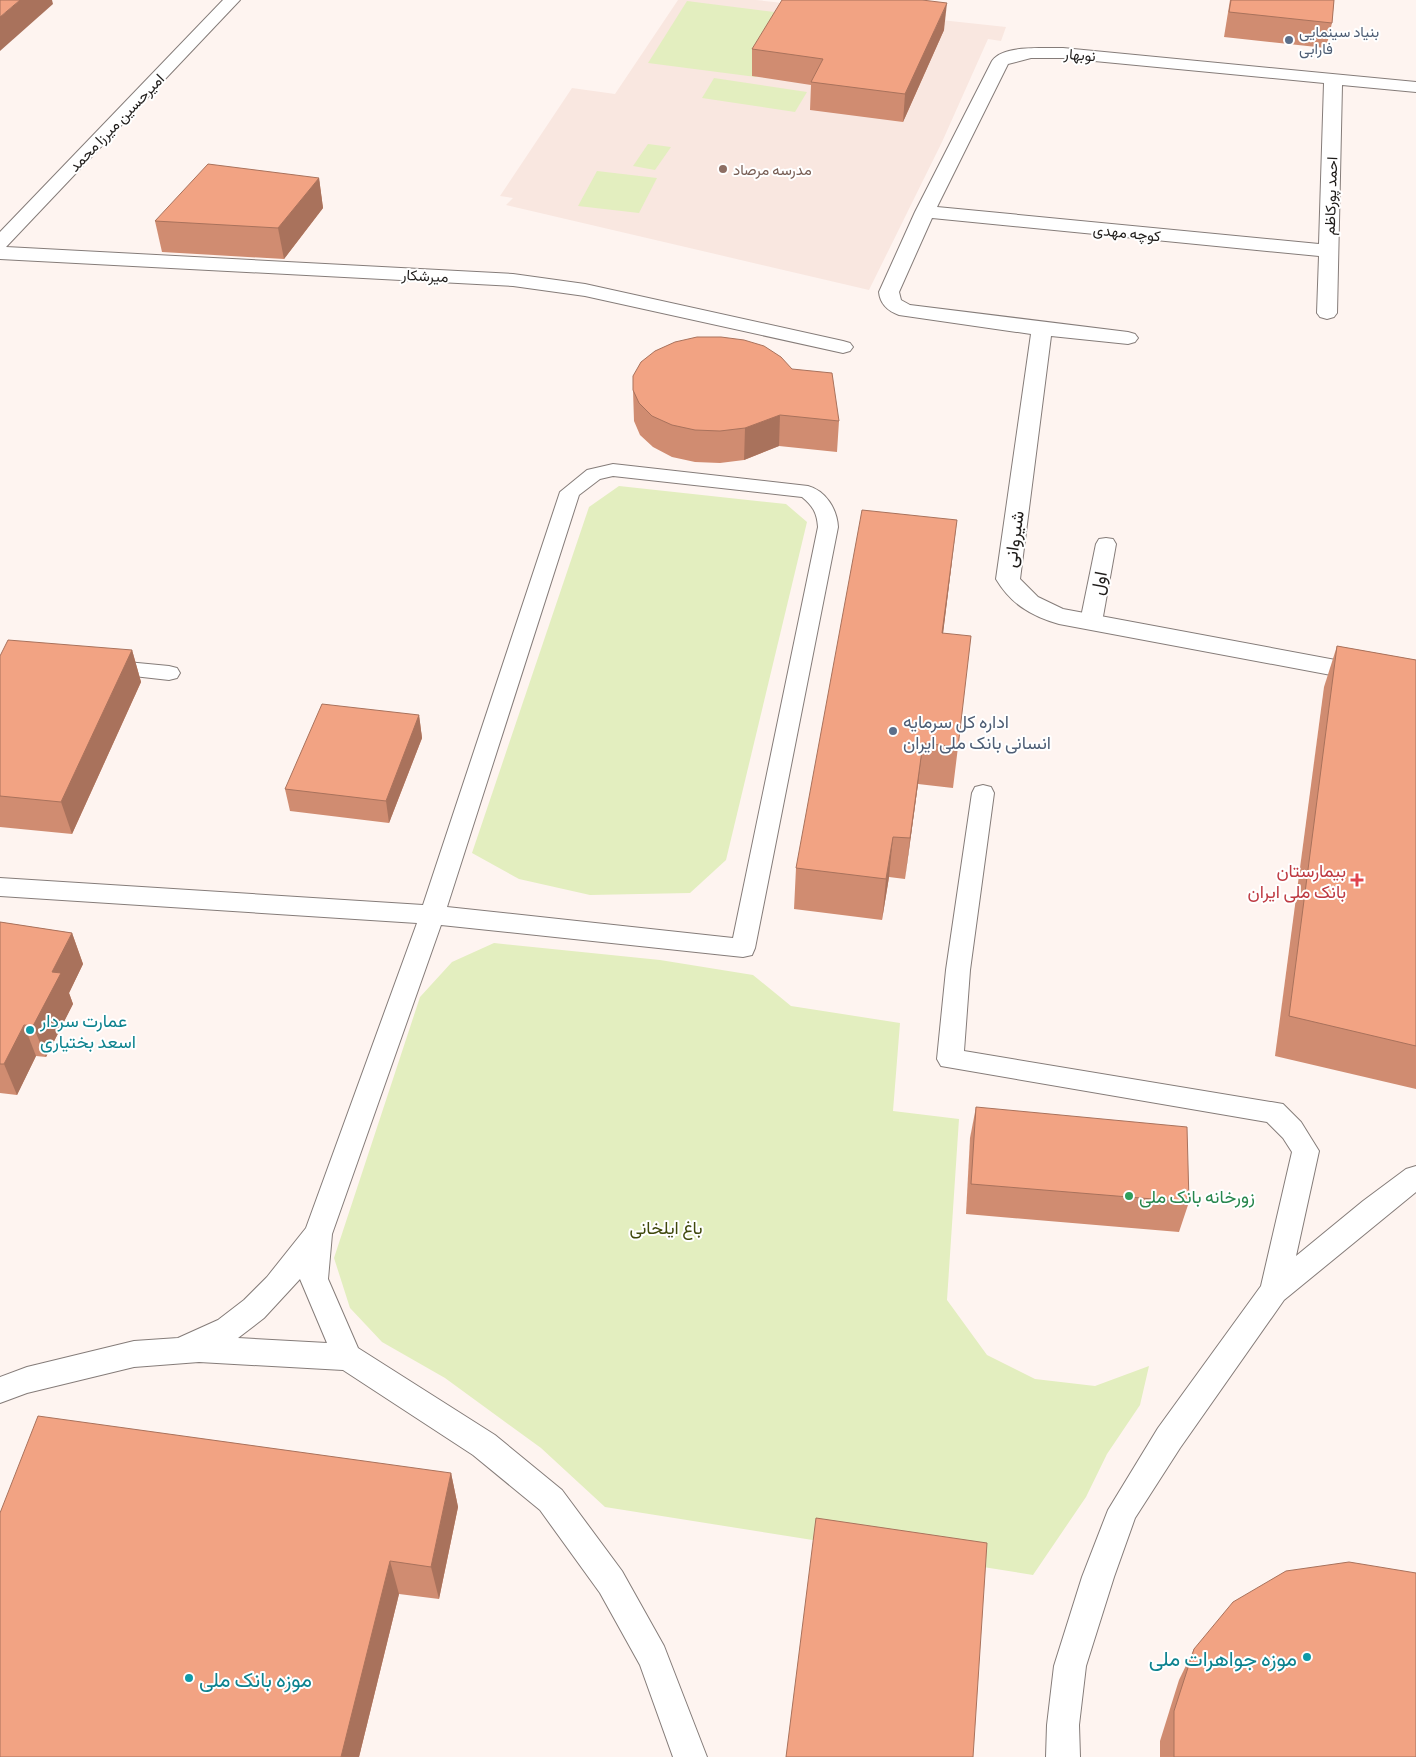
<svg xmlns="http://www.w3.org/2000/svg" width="1416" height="1757" font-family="Commissioner,Vazirmatn,sans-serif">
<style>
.built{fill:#f9e7e0}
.green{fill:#e3eebf}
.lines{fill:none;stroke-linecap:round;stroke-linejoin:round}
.lane-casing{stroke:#857c79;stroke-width:2}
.street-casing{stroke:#857c79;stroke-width:2}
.lane{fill:#fff;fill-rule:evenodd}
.street{fill:#fff;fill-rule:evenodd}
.wall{fill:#d08c71}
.shaded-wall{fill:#a9725c}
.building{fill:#f2a383;stroke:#a9725c}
.service-dot{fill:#5c6f8a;stroke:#fff;stroke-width:2}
.education-dot{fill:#8d6e63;stroke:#fff;stroke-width:2}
.health-dot{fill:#e0444e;stroke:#fff;stroke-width:2}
.culture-dot{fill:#0f9aa8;stroke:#fff;stroke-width:2}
.leisure-dot{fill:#2e9e5b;stroke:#fff;stroke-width:2}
.labels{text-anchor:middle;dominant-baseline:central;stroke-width:4;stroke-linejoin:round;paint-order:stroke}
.far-service-label{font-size:15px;fill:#4e5e75;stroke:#fff;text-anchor:start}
.far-street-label{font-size:15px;fill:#1f1c1a;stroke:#fff}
.far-education-label{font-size:15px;fill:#785e54;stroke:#fff;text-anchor:start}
.street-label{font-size:18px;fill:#1f1c1a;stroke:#fff}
.service-label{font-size:18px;fill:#4e5e75;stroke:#fff;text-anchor:start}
.health-label{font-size:18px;fill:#be3a42;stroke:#fff;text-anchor:end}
.culture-label{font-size:18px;fill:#0d838f;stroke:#fff;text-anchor:start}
.leisure-label{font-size:18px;fill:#27864d;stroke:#fff;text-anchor:start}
.park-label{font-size:18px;fill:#3f480c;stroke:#fff}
.near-culture-label{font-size:21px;fill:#0d838f;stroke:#fff;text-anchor:end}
</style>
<rect width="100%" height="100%" fill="#fef4f0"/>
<!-- built -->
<polygon class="built" points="678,0 756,0 1006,27 1001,41 988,39 942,142 869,290 506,205 513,198 500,196 572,88 615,94"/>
<!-- green -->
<g class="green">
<polygon points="687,1 791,14 756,77 648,63"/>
<polygon points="714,78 807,92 795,112 702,98"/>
<polygon points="648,144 671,147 655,170 633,166"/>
<polygon points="597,171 657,178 639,213 578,206"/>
<polygon points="619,486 786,504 807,522 726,860 690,893 590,895 519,879 472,853 589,507"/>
<polygon points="494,943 660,960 753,975 791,1006 900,1023 893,1111 959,1119 947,1300 987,1355 1035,1379 1095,1386 1149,1366 1140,1405 1107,1454 1086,1497 1033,1575 605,1507 541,1448 445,1378 382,1342 350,1308 334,1258 420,997 452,962"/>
</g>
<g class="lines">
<defs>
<g id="lane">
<path d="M613,464L808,486C826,491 837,509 838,527L755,948L752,955L743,957L441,925L332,1234L328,1279L358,1348L495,1435L562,1490L622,1571L664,1646L707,1757H673L640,1665L600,1593L540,1510L473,1455L343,1370L199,1362L134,1367L27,1393L0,1403V1377L27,1367L134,1341L178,1338L218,1320L244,1300L267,1277L306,1228L417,923L0,896V878L423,905L560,492L587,470ZM613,476L802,497C813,506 817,513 818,527L733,938L447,907L579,495L600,479ZM300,1279L327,1343L238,1338L264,1318Z"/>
<polygon points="1106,538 1113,539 1116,544 1102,622 1098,627 1091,629 1084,627 1080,622 1096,544 1099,539"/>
<polygon points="106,660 169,666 177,668 180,673 177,678 169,680 98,672 95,667 98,662"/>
<polygon points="983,785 991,787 994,793 970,970 964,1051 1283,1104 1301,1122 1319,1151 1296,1256 1363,1201 1406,1169 1416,1166 1416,1192 1284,1300 1180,1448 1135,1518 1114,1577 1086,1666 1079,1725 1080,1757 1046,1757 1047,1725 1054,1666 1082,1577 1108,1510 1158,1428 1261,1286 1292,1152 1283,1138 1267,1122 941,1066 937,1059 946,970 972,793 975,787"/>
</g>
<g id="street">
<polygon points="223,0 240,0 6,247 513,274 585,284 843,341 850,343 853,347 850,351 843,353 585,296 513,286 0,259 0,232"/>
<path d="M1039,48H1063L1416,82V92L1342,85L1337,313L1334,317L1327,319L1320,317L1317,313L1319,256L932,218L899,292L901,300L910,305L1128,332L1135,334L1138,338L1135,342L1128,344L1051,336L1020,579L1038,597L1063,609L1416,675V691L1059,624C1031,616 1011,604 996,579L1031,334L899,315C888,311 880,304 879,292L915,212L992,61C1000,49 1026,48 1039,48ZM1031,58H1063L1324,83L1319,244L937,207L1008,64Z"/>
</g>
</defs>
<!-- lane casing -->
<use href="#lane" class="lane-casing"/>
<!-- street casing -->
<use href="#street" class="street-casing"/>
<!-- lane -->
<use href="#lane" class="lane"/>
<!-- street -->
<use href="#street" class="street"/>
</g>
<!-- wall -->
<g class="wall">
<polygon points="1230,0 1334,0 1332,23 1326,48 1224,37"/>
<polygon points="944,30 903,122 810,110 811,85 752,76 752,49"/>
<polygon points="319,178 323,208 284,259 162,252 155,221"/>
<polygon points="633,390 839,421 837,452 779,446 744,460 720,463 695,462 672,457 653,447 640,435 634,421"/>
<polygon points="952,561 943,633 958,747 953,788 918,784 905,879 889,877 882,920 794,909 796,868"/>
<polygon points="1337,646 1416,660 1416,1089 1275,1056 1324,687"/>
<polygon points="132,650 141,682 72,834 0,827 0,656"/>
<polygon points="419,715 422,738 389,823 290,811 285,789"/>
<polygon points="0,922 72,933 83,964 69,993 73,1004 46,1057 36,1056 17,1095 0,1093"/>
<polygon points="976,1107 1189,1202 1179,1232 966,1214 970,1138"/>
<polygon points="451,1473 458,1507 439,1599 399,1594 359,1757 0,1757"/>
<polygon points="1194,1649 1416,1757 1160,1757 1160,1741 1179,1680"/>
</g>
<!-- shaded-wall -->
<g class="shaded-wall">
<polygon points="20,0 52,0 53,4 0,51 0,17"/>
<polygon points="947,3 944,30 903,122 905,94"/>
<polygon points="319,178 323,208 284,259 278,228"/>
<polygon points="780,415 779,446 744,460 745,428"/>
<polygon points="957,520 952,561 938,674 942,633"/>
<polygon points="132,650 141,682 72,834 61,802"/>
<polygon points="419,715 422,738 389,823 386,801"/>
<polygon points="923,743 918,784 905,879 910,838"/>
<polygon points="893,837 889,877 882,920 886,879"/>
<polygon points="72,933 83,964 69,993 73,1004 46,1057 33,1026 52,972"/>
<polygon points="24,1025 36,1056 17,1095 4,1064"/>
<polygon points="451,1473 458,1507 439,1599 431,1567"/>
<polygon points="390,1561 399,1594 359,1757 341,1757"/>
</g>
<!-- building -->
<g class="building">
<polygon points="0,0 20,0 0,17"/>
<polygon points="782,0 922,0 947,3 905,94 811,82 823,59 752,49"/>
<polygon points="1231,0 1334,0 1332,23 1229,12"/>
<polygon points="208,164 319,178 278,228 155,221"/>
<polygon points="697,337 721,337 744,340 764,346 781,357 792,369 832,373 839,421 780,415 745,428 720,431 695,430 672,425 652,416 639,403 633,390 633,376 641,362 655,351 675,342"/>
<polygon points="862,510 957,520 942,633 971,636 958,747 923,743 910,838 893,837 886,879 796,868"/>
<polygon points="8,640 132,650 61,802 0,796 0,656"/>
<polygon points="1337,646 1416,660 1416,1046 1289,1016"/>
<polygon points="322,704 419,715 386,801 285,789"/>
<polygon points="0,922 72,933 52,972 61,973 33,1026 24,1025 4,1064 0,1064"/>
<polygon points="976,1107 1187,1127 1189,1202 971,1184"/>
<polygon points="38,1416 451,1473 431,1567 390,1561 341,1757 0,1757 0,1513"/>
<polygon points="816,1518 987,1543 973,1757 786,1757"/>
<polygon points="1349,1562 1416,1573 1416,1757 1174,1757 1174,1711 1194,1649 1233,1602 1286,1571"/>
</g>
<!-- markers -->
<g class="service-dot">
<circle cx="1289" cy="40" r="5"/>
<circle cx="893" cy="731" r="5"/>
</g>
<circle class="education-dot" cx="723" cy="169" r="5"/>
<path class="health-dot" d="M1354.5 872.5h5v5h5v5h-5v5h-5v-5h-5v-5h5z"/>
<g class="culture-dot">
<circle cx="30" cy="1030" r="5"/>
<circle cx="1307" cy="1657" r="5"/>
<circle cx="189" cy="1678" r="5"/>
</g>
<circle class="leisure-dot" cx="1129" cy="1196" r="5"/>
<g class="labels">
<!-- far-service labels -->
<g class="far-service-label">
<text x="1299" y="31">بنیاد سینمایی<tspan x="1299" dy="17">فارابی</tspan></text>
</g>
<!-- far-street labels -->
<g class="far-street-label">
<text transform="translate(1080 54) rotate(5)">نوبهار</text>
<text transform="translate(116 122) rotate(-46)">امیرحسین میرزا محمد</text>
<text transform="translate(1330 196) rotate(-88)">احمد پورکاظم</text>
<text transform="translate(1127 232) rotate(6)">کوچه مهدی</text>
<text transform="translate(425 275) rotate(3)">میرشکار</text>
</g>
<!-- far-education labels -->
<g class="far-education-label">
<text x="733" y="169">مدرسه مرصاد</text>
</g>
<!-- street labels -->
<g class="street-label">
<text transform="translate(1013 539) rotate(-82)">شیروانی</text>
<text transform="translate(1098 583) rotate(-79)">اول</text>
</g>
<!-- service labels -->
<g class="service-label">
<text x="903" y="721">اداره کل سرمایه<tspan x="903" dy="21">انسانی بانک ملی ایران</tspan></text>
</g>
<!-- health labels -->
<g class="health-label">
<text x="1346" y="870">بیمارستان<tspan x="1346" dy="21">بانک ملی ایران</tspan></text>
</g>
<!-- culture labels -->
<g class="culture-label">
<text x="40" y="1020">عمارت سردار<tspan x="40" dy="21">اسعد بختیاری</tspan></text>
</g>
<!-- leisure labels -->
<g class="leisure-label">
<text x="1139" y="1196">زورخانه بانک ملی</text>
</g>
<!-- park labels -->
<g class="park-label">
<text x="666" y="1227">باغ ایلخانی</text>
</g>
<!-- near-culture labels -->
<g class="near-culture-label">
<text x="1297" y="1657">موزه جواهرات ملی</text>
<text x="199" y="1678" text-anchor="start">موزه بانک ملی</text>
</g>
</g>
</svg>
